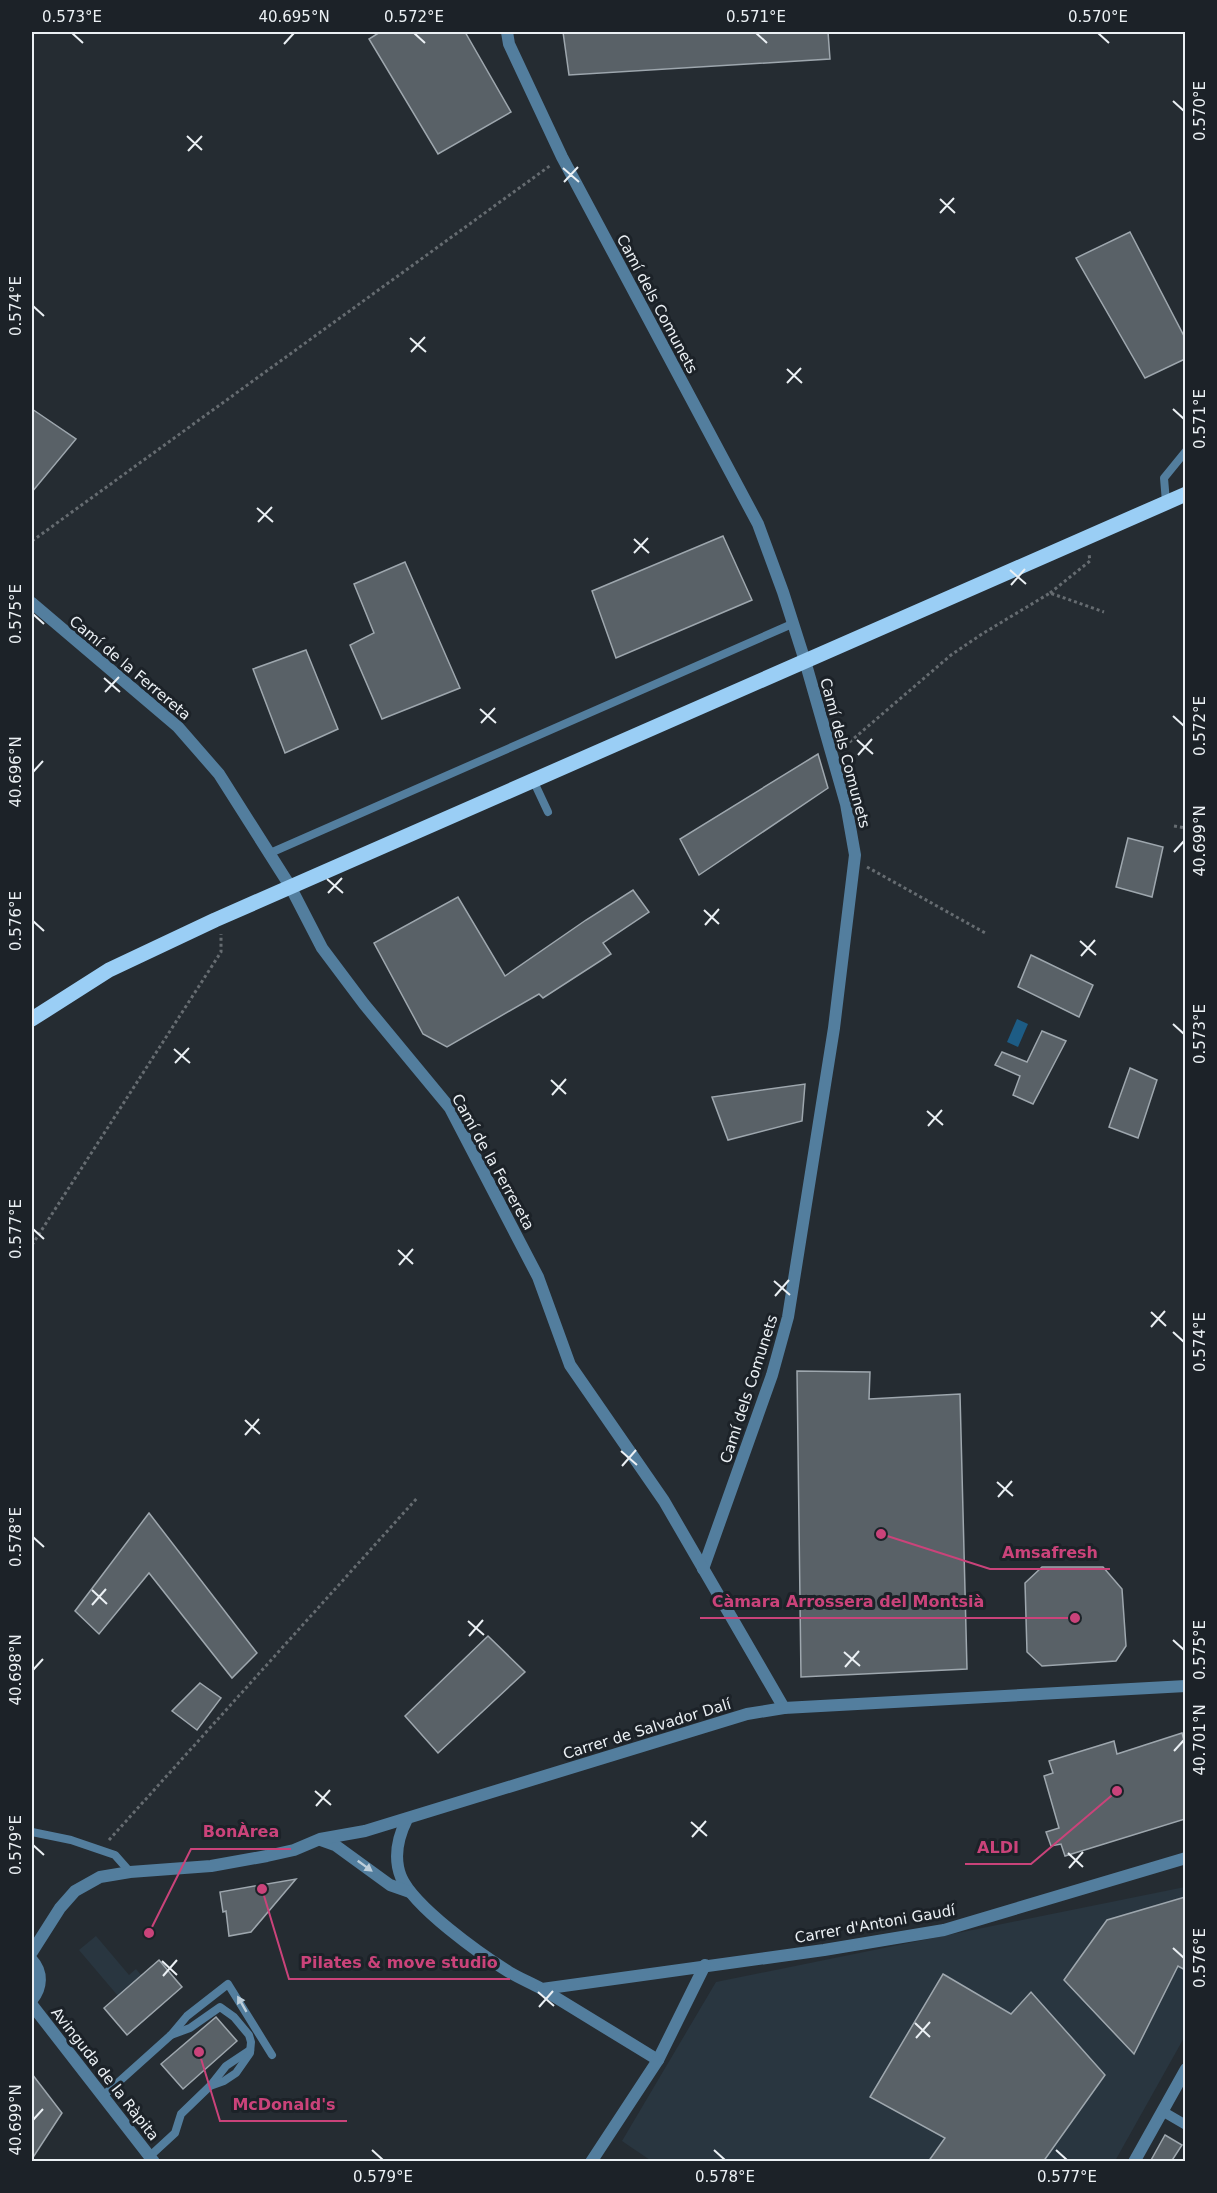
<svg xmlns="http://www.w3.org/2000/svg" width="1217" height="2193" font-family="'DejaVu Sans',sans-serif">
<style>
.built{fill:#293640}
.water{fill:#1d5c85}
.building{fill:#596167;stroke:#9ea7ae;stroke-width:1.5}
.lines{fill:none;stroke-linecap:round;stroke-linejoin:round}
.path{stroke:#666c71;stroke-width:3;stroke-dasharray:3 3;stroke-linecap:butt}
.service{stroke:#537e9e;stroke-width:8}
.pedestrian{stroke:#537e9e;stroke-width:10}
.minor{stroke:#537e9e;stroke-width:12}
.tertiary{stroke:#537e9e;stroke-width:12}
.primary{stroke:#9acef5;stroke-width:15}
.oneway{fill:#bdceda}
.ticks{fill:none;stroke:#ebf0f4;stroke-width:2}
.labels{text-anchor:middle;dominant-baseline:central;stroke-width:6;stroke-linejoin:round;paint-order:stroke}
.street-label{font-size:15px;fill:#ebf0f4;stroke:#1c2228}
.leader{fill:none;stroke:#ca437a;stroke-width:2}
.callout-dot{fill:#ca437a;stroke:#1c2228;stroke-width:2}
.callout-label{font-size:16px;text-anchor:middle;font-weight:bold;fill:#ca437a;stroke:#1c2228;stroke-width:6;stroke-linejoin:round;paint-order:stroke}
.neatline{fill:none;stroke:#ebf0f4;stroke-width:2}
.ticks-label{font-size:15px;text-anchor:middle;fill:#ebf0f4}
</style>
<rect width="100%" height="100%" fill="#252c32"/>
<!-- built -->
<g class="built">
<polygon points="1185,1887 1185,2036 1115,2161 653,2162 622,2141 716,1982"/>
<polygon points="96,1936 129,1975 136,1969 141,1975 118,1996 79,1950"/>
</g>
<!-- water -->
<polygon class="water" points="1017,1019 1028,1024 1018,1047 1007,1042"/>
<!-- building -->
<g class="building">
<polygon points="380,32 465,32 511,112 438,154 369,39"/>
<polygon points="563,32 828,32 830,59 569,75"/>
<polygon points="1130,232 1185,338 1185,359 1145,378 1076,258"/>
<polygon points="32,409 76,439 32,492"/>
<polygon points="723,536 752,600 616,658 592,591"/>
<polygon points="405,562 460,688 382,719 350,645 374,633 354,584"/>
<polygon points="306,650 338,729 285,753 253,669"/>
<polygon points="818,754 828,788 699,875 680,839"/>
<polygon points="1128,838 1163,847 1152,897 1116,887"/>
<polygon points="633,890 649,912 603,943 611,954 543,998 539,994 447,1047 423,1034 374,943 458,897 505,976 586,920"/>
<polygon points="1031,955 1093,985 1079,1017 1018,987"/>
<polygon points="1042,1031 1066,1041 1033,1104 1013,1095 1020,1076 995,1065 1002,1052 1027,1062"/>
<polygon points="1130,1068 1157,1080 1138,1138 1109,1127"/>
<polygon points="805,1084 802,1121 728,1140 712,1097"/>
<polygon points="797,1371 870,1372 869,1399 960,1394 967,1669 801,1677"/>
<polygon points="149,1513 257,1653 232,1678 149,1573 99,1634 75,1611"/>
<polygon points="1042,1567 1103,1567 1122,1589 1126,1646 1116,1661 1042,1666 1027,1652 1025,1583"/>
<polygon points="488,1636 525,1672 438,1753 405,1716"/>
<polygon points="200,1683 221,1698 197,1730 172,1711"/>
<polygon points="1182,1733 1185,1744 1185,1819 1065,1856 1061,1844 1051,1846 1046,1832 1059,1828 1044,1776 1053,1773 1049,1761 1114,1741 1117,1754"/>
<polygon points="296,1879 251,1932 229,1936 226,1911 223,1912 220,1892"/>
<polygon points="1185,1897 1185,1970 1178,1966 1134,2054 1064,1980 1107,1920"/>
<polygon points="159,1960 182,1987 127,2035 104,2008"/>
<polygon points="943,1974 1011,2014 1031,1992 1105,2075 1043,2162 928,2162 945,2138 870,2097"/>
<polygon points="216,2017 237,2041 183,2089 161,2064"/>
<polygon points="32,2074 62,2113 32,2159"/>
<polygon points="1165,2135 1182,2145 1171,2162 1150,2162"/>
</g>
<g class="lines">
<!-- path -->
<g class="path">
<polyline points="32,541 551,165"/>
<polyline points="1050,593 1090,561 1089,554"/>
<polyline points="845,746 951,655 982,634 1050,593 1104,612"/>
<polyline points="1174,826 1186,828"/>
<polyline points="867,867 987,934"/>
<polyline points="32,1245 221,952 221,934"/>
<polyline points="109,1840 418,1497"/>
</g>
<!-- service -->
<g class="service">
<polyline points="1166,502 1164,478 1186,451"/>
<polyline points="533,780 548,812"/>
<polyline points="268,854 792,624"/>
<polyline points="32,1832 71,1840 115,1855 130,1872"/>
<polyline points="211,2085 226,2066 250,2050"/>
<polyline points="103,2096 171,2035 187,2016 228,1984 272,2055"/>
<polyline points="150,2156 175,2133 181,2114 210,2086 224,2081 236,2073 250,2053 251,2042 249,2035 234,2017 220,2007 190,2028 171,2035"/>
</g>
<!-- pedestrian -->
<polyline class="pedestrian" points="1162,2111 1186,2125"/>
<!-- minor -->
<g class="minor">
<polyline points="507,32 509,44 562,157 758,524 783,592 805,661 846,804 855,855 834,1028 788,1317 772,1375 703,1569"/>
<polyline points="32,603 178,727 219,774 290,886 322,948 364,1004 450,1108 538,1277 570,1365 664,1501 784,1708"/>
<path d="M407,1819C398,1837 393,1857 401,1877C414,1907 480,1954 509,1972C519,1978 531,1983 542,1989L824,1950L944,1930L1186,1858"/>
<polyline points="321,1840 335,1845 390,1885 410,1892"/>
<polyline points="32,1952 60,1908 75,1891 100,1877 130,1872 211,1866 267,1856 294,1850 320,1839 365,1831 747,1714 784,1708 1186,1686"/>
<polyline points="542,1989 658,2060"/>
<polyline points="591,2162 658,2060 705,1965"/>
<polyline points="1134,2162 1186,2069"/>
</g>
<!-- tertiary -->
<g class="tertiary">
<path d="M32,1960C43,1972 42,1988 32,2000"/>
<polyline points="32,2005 154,2162"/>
</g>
<!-- primary -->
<polyline class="primary" points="32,1019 109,970 215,920 1186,494"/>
</g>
<!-- one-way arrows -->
<defs><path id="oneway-solid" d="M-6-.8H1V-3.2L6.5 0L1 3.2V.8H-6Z" transform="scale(1.5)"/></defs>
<g class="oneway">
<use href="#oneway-solid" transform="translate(365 1866) rotate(36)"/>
<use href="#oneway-solid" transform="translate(242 2004) rotate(-120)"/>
</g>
<!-- ticks -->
<path class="ticks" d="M72,33L83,43M414,33L425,43M756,33L767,43M1098,33L1109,43M284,44L294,33M1173,101L1184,111M187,136L202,150M188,151L202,136M563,168L579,182M564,182L578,167M940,199L955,213M940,213L954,198M33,306L44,316M410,338L426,352M411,352L425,337M787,369L802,383M787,383L801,368M1173,409L1184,419M257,508L273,522M258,522L272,507M634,539L649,553M634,553L648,538M1010,570L1026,584M1011,585L1025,569M33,614L44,624M104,678L120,692M105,692L119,677M480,709L496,723M1173,716L1184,726M481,723L495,708M857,740L873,754M858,755L872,739M33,772L43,761M1174,852L1184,841M327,879L343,893M328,893L342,878M704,910L719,924M33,921L44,931M705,925L719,909M1080,941L1096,955M1081,956L1095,940M1173,1024L1184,1034M174,1049L190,1063M175,1063L189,1048M551,1080L566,1094M552,1095L566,1079M927,1111L943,1125M928,1126L942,1110M33,1229L44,1239M398,1250L413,1264M399,1265L413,1249M774,1281L790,1295M775,1296L789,1280M1151,1312L1166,1326M1151,1327L1165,1311M1173,1332L1184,1342M245,1420L260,1434M245,1435L259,1419M621,1451L637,1465M622,1466L636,1450M997,1482L1013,1496M998,1497L1012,1481M33,1537L44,1547M92,1590L107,1604M92,1605L106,1589M468,1621L484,1635M469,1636L483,1620M1173,1640L1184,1650M844,1652L860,1666M845,1667L859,1651M33,1670L43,1659M1174,1751L1184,1740M315,1791L331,1805M316,1806L330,1790M691,1822L707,1836M692,1837L706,1821M33,1845L44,1855M1068,1853L1083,1867M1069,1868L1083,1852M1173,1948L1184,1958M162,1961L177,1975M163,1976L177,1960M538,1992L554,2006M539,2007L553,1991M915,2023L930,2037M916,2038L930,2022M33,2120L43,2109M372,2150L383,2160M714,2150L725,2160M1056,2150L1067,2160"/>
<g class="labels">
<!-- street labels -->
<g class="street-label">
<text transform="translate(657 304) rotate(62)">Camí dels Comunets</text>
<text transform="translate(130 668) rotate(40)">Camí de la Ferrereta</text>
<text transform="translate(845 753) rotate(75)">Camí dels Comunets</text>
<text transform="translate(493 1162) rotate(61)">Camí de la Ferrereta</text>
<text transform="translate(749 1389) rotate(-72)">Camí dels Comunets</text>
<text transform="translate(647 1729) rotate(-17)">Carrer de Salvador Dalí</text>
<text transform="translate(875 1924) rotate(-10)">Carrer d'Antoni Gaudí</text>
<text transform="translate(105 2074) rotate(52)">Avinguda de la Ràpita</text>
</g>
</g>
<!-- callouts -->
<path class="leader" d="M881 1534L990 1569H1110M1075 1618L997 1618H700M149 1933L191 1849H291M1117 1791L1031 1864H965M262 1889L289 1979H510M199 2052L220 2121H347"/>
<g class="callout-dot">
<circle cx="881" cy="1534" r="6"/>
<circle cx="1075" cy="1618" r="6"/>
<circle cx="149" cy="1933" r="6"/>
<circle cx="1117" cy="1791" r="6"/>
<circle cx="262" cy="1889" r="6"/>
<circle cx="199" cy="2052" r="6"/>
</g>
<g class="callout-label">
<text x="1050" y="1558">Amsafresh</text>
<text x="848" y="1607">Càmara Arrossera del Montsià</text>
<text x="241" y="1837">BonÀrea</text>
<text x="998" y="1853">ALDI</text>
<text x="399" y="1968">Pilates &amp; move studio</text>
<text x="284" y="2110">McDonald's</text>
</g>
<!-- border -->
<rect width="1217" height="2193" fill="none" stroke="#1c2228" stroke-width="66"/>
<rect x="33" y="33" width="1151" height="2127" class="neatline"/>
<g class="ticks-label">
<text x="72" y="22">0.573°E</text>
<text x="294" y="22">40.695°N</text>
<text x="414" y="22">0.572°E</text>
<text x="756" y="22">0.571°E</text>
<text x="1098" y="22">0.570°E</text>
<text transform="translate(1200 111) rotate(-90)" y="5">0.570°E</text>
<text transform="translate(16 306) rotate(-90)" y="5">0.574°E</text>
<text transform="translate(1200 419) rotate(-90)" y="5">0.571°E</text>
<text transform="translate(16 614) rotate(-90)" y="5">0.575°E</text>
<text transform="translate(1200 726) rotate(-90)" y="5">0.572°E</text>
<text transform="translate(16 772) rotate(-90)" y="5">40.696°N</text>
<text transform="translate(1200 841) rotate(-90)" y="5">40.699°N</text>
<text transform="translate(16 921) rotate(-90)" y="5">0.576°E</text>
<text transform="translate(1200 1034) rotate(-90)" y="5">0.573°E</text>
<text transform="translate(16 1229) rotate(-90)" y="5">0.577°E</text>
<text transform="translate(1200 1342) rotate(-90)" y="5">0.574°E</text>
<text transform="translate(16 1537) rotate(-90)" y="5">0.578°E</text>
<text transform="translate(1200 1650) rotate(-90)" y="5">0.575°E</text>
<text transform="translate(16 1670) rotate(-90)" y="5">40.698°N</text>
<text transform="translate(1200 1740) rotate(-90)" y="5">40.701°N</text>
<text transform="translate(16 1845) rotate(-90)" y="5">0.579°E</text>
<text transform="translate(1200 1958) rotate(-90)" y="5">0.576°E</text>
<text transform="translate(16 2120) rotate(-90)" y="5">40.699°N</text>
<text x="383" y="2182">0.579°E</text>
<text x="725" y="2182">0.578°E</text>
<text x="1067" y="2182">0.577°E</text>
</g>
</svg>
